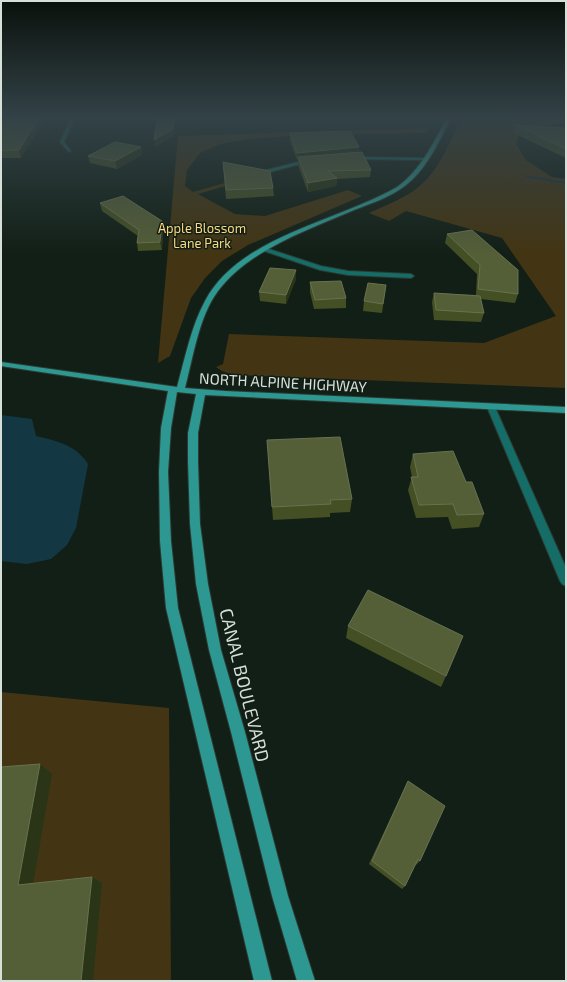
<svg xmlns="http://www.w3.org/2000/svg" width="567" height="982" font-family="'Exo 2',sans-serif">
<style>
.green{fill:#433513}
.water{fill:#133843}
.lines{fill:none;stroke-linecap:round;stroke-linejoin:round}
.stream{fill:#133843;fill-rule:evenodd}
.street-casing{stroke:#2d3a31;stroke-width:2}
.secondary-casing{stroke:#2d3a31;stroke-width:2}
.street{fill:#146d67;fill-rule:evenodd}
.secondary{fill:#2d9891;fill-rule:evenodd}
.wall{fill:#444f24}
.shaded-wall{fill:#293516}
.building{fill:#545e37;stroke:#687250}
.labels{text-anchor:middle;dominant-baseline:central;stroke-width:3;stroke-linejoin:round;paint-order:stroke}
.far-park-label{font-size:13px;fill:#fdd87e;stroke:#121f16}
.street-label{font-size:15px;fill:#d6dfd8;stroke:#121f16}
.near-street-label{font-size:18px;fill:#d6dfd8;stroke:#121f16}
</style>
<rect width="100%" height="100%" fill="#121f16"/>
<!-- green -->
<g class="green">
<path d="M462,118H566V122L519,132L516,144L526,160L552,177L566,179V388L234,375L222,371L216,367L223,364L229,334L484,343L556,316L502,238L406,211L389,221L369,213C388,204 409,197 424,182C441,166 451,139 462,118Z"/>
<polygon points="429,128 426,133 290,136 249,139 220,144 200,153 187,170 185,186 193,192 253,175 256,177 198,194 235,214 265,216 348,190 362,196 248,245 222,261 205,278 191,298 170,356 158,363 178,136"/>
<polygon points="1,692 169,708 171,981 1,981"/>
</g>
<!-- water -->
<path class="water" d="M1,415L32,419L36,436C57,441 76,445 88,464L76,528L67,545L51,559L27,564L1,561Z"/>
<g class="lines">
<!-- stream -->
<polygon class="stream" points="524,175 566,182 566,184 525,177"/>
<defs>
<g id="street">
<polygon points="71,118 75,118 64,142 71,151 69,152 60,142"/>
<polygon points="352,157 426,158 428,159 426,160 350,159"/>
<polygon points="310,159 312,161 266,173 263,171"/>
<polygon points="266,248 321,266 348,271 411,274 414,276 411,278 348,275 320,270 264,251 263,250"/>
<polygon points="491,404 495,407 566,568 566,586 562,584 560,581 487,407"/>
</g>
<path id="secondary" d="M447,118H451C439,141 427,169 406,185C391,197 372,203 354,210C308,230 250,249 218,291C199,316 193,358 185,388L225,391L566,407V413L205,395L198,433V462L200,524L208,584L221,650L245,732L288,896L315,981H297L272,896L231,732L209,650L196,584L190,524L188,462V433L196,394L177,392L171,428L168,472L171,541L178,608L272,981H254L166,608L160,541L159,472L161,428L168,391L1,366V362L177,387C185,358 191,327 205,301C239,236 339,221 397,187C421,170 433,143 447,118Z"/>
</defs>
<!-- street casing -->
<use href="#street" class="street-casing"/>
<!-- secondary casing -->
<use href="#secondary" class="secondary-casing"/>
<!-- street -->
<use href="#street" class="street"/>
<!-- secondary -->
<use href="#secondary" class="secondary"/>
</g>
<!-- wall -->
<g class="wall">
<polygon points="1,118 45,118 21,158 1,158"/>
<polygon points="515,125 566,128 566,158 513,133"/>
<polygon points="290,133 359,147 359,152 371,170 370,177 337,179 336,186 308,192 298,165 298,160 297,160 290,141"/>
<polygon points="141,147 142,155 117,169 90,163 88,156"/>
<polygon points="223,162 273,188 274,196 226,199"/>
<polygon points="100,203 163,229 162,250 138,251 137,243 138,236 102,211"/>
<polygon points="447,234 518,294 515,303 481,299 484,313 481,322 434,320 432,302 434,293 476,295 477,274 445,243"/>
<polygon points="296,279 286,304 260,301 259,292"/>
<polygon points="310,282 346,298 346,308 314,309 310,292"/>
<polygon points="386,285 382,313 363,311 364,301"/>
<polygon points="267,440 352,499 350,512 330,513 330,517 273,520"/>
<polygon points="413,454 466,482 484,514 479,527 452,529 448,517 416,518 408,490 412,477 410,467"/>
<polygon points="348,626 446,676 441,687 346,638"/>
<polygon points="408,781 420,861 416,865 416,864 405,886 402,889 369,864 405,787"/>
</g>
<!-- shaded-wall -->
<g class="shaded-wall">
<polygon points="39,118 45,118 21,158 19,150"/>
<polygon points="174,118 175,118 174,136 155,147 154,140"/>
<polygon points="141,147 142,155 117,169 115,161"/>
<polygon points="359,147 358,155 298,157 298,160 297,160 297,153"/>
<polygon points="337,178 336,186 308,192 308,183"/>
<polygon points="162,221 163,229 162,250 160,242"/>
<polygon points="296,270 296,279 286,304 286,295"/>
<polygon points="40,764 52,774 32,890 18,885"/>
<polygon points="92,877 102,883 93,981 81,981"/>
</g>
<!-- building -->
<g class="building">
<polygon points="1,118 39,118 19,150 1,151"/>
<polygon points="157,118 174,118 173,129 154,140"/>
<polygon points="515,125 566,128 566,149"/>
<polygon points="350,131 359,147 297,153 290,133"/>
<polygon points="115,142 141,147 115,161 88,156"/>
<polygon points="362,152 371,170 328,171 337,178 308,183 298,157"/>
<polygon points="223,162 270,171 273,188 226,190"/>
<polygon points="123,196 162,221 160,242 137,243 139,230 100,203"/>
<polygon points="472,230 518,270 518,294 478,289 480,265 447,234"/>
<polygon points="270,268 296,270 286,295 259,292"/>
<polygon points="341,281 346,298 315,300 310,282"/>
<polygon points="368,283 386,285 383,304 364,301"/>
<polygon points="434,293 480,296 484,313 436,310"/>
<polygon points="340,437 352,499 330,500 331,504 272,507 267,440"/>
<polygon points="453,451 466,482 472,482 484,514 457,515 453,504 419,505 411,477 418,477 413,454"/>
<polygon points="368,590 463,636 446,676 348,626"/>
<polygon points="40,764 18,885 92,877 81,981 1,981 1,767"/>
<polygon points="408,781 445,806 420,861 418,859 405,886 372,861"/>
</g>
<!-- sky -->
<linearGradient id="sky" x2="0" y2="1"><stop stop-color="#0a110c"/><stop offset="0.46" stop-color="#334247"/><stop offset="1" stop-color="#334247" stop-opacity="0"/></linearGradient>
<rect width="567" height="255" fill="url(#sky)"/>
<g class="labels">
<!-- far-park labels -->
<g class="far-park-label">
<text x="202" y="228">Apple Blossom<tspan x="202" dy="15">Lane Park</tspan></text>
</g>
<!-- street labels -->
<g class="street-label">
<text transform="translate(283 382) rotate(3)">NORTH ALPINE HIGHWAY</text>
</g>
<!-- near-street labels -->
<g class="near-street-label">
<text transform="translate(245 685) rotate(76)">CANAL BOULEVARD</text>
</g>
</g>
<!-- border -->
<rect width="567" height="982" fill="none" stroke="#d6dfd8" stroke-width="4"/>
</svg>
